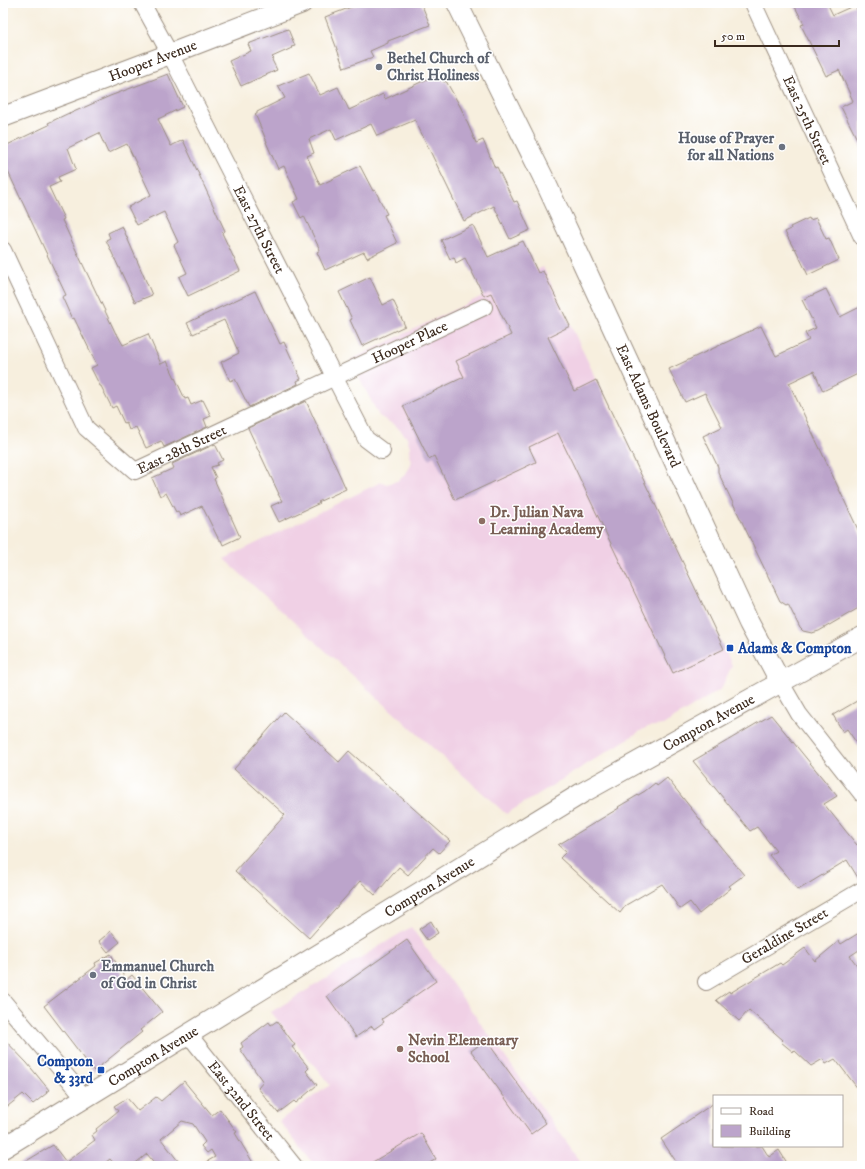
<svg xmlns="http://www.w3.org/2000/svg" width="865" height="1169" font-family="'IM FELL DW Pica',serif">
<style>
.built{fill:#f0d0e5}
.building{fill:#bca4cb}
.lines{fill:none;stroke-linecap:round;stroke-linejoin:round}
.minor-casing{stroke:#998c7e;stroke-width:18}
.tertiary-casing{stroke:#998c7e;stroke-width:22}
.minor{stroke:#fff;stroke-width:16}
.tertiary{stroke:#fff;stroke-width:20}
.worship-dot{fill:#6b7280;stroke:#fff;stroke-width:1.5}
.education-dot{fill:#8d6e63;stroke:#fff;stroke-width:1.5}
.transit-dot{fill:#1a4fb4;stroke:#fff;stroke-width:1.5}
.labels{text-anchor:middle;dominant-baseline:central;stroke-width:3;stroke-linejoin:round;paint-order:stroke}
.worship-label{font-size:15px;font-weight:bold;fill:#5b616d;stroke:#fff;text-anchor:start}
.street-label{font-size:15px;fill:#3b2a1e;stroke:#fff}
.education-label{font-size:15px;font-weight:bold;fill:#785e54;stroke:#fff;text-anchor:start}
.transit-label{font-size:15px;font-weight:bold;fill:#164399;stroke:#fff;text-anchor:start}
</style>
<rect width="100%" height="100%" fill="#fff"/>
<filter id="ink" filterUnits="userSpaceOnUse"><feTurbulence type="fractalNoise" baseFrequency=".025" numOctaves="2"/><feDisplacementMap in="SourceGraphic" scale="8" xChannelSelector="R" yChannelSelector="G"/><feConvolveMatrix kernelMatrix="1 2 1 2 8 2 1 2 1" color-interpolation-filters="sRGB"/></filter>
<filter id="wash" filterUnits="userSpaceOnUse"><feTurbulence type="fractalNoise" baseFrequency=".012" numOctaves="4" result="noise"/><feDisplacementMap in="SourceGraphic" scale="16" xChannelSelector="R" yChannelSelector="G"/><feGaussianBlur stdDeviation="0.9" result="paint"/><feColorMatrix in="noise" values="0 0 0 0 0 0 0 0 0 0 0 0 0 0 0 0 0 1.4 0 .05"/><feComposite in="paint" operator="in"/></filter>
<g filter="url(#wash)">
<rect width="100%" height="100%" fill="#f7efde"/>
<!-- built -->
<g class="built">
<polygon points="543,267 732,665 721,689 663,725 647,727 506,814 224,559 381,482 387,484 397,481 405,475 410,467 412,460 409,456 410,447 407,437 396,426 379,416 350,360"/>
<polygon points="411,927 584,1166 315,1166 279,1121 330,1085 271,1012"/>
</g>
<g id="blocks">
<!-- building -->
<g class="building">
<polygon points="362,3 421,3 430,25 388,41 388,43 370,51 373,57 344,68 325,17"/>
<polygon points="793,3 827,3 833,15 855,5 862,21 862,149 841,107 853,101 839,70 826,76 801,25 804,24"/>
<polygon points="288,29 295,46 291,47 292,48 272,57 274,59 272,60 277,70 241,86 229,61 251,51 248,44"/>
<polygon points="309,73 320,95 338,87 349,110 383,94 385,99 440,73 444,82 446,81 461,108 476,143 483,140 495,168 497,167 514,202 517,201 530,230 510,239 494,206 464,221 415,120 377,136 371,124 336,140 331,129 309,139 314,153 307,156 320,185 360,166 373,191 375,190 387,214 384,215 397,243 367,258 364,252 325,270 317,252 320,250 304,216 301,218 293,202 299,199 284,166 278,169 266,142 267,142 255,114 257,114 257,112 285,98 278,86"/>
<polygon points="168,74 183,107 158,119 171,146 183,140 225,231 222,233 240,271 188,296 179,277 187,273 174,245 178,242 164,212 137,225 128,207 151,195 127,144 108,153 99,133 68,148 76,169 58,177 60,182 49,187 64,219 62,220 75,248 116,334 117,334 123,345 148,334 161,364 167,361 185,399 188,398 191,405 203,400 211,416 204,419 207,427 164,447 161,441 146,448 136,427 129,430 126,422 124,423 116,406 112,408 101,386 100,386 91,368 97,365 74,318 72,319 63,299 62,297 66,295 3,161 3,147 49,125 48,123 69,113 69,114 110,96"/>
<polygon points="809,218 810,220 816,218 826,239 829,238 839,260 808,275 795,248 794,249 785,232 791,229 790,227"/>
<polygon points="473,225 488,257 523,241 538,273 543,271 570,326 548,337 574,391 596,380 724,649 673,673 558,433 529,447 536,462 455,500 434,456 429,459 403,406 464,377 456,361 511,335 491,293 484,296 465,258 456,263 454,257 450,259 441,240"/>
<polygon points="122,226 152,295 135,302 106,240 110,238 108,233"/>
<polygon points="370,277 383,305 393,300 405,326 362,346 350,320 352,319 339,292"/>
<polygon points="826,289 840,317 862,306 862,372 823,391 814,371 789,383 862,538 862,606 819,631 812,633 803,631 800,628 788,604 786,605 780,601 718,472 718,467 703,436 722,427 705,393 685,402 669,369 761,326 776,356 809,340 805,333 816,328 802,300"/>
<polygon points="255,291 280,344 284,342 301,379 297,381 298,384 249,407 235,379 230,381 221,362 239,353 224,320 193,334 187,323"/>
<polygon points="306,401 346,489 318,502 320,503 279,522 271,506 282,501 278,494 279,494 248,428"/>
<polygon points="215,444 223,460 217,463 218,465 211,467 216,478 214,479 240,537 223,545 221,540 219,540 202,506 180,516 178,511 176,512 166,493 160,496 152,478 174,468 172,464"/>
<polygon points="862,698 862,751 847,729 843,732 833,715"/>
<polygon points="284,712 339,762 349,751 450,841 439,853 433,848 408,875 399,867 375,895 360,881 309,938 235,871 285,815 234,769"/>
<polygon points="771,715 837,796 824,804 857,845 862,842 862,881 860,881 847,860 798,890 769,855 776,851 757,827 750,831 693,761"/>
<polygon points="667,778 702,822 701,823 744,875 729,886 731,888 699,914 690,902 680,909 662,884 626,905 620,913 560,858 566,852 558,845 619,808 618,807 645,791 655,783 657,786"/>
<polygon points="431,921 438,933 427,940 419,929"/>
<polygon points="111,931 120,942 108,952 99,941"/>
<polygon points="862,931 862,948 850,956 862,972 862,1094 835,1059 826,1064 823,1059 811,1066 794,1050 793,1052 781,1042 783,1040 749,1010 739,1021 716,1000 729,991 730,993 780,963 782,965 805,948 815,961 839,941 841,944"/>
<polygon points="407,940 436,981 382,1019 384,1022 374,1029 372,1026 356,1037 327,996"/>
<polygon points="111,954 126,980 132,975 162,1012 140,1030 142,1032 94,1071 44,1006 96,966 95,963"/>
<polygon points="277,1021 295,1045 292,1047 309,1068 306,1071 317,1085 296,1103 294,1101 278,1113 258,1088 263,1082 240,1049 243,1047 241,1043 269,1022 271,1025"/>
<polygon points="3,1038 27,1063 49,1090 46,1092 47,1093 33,1104 23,1094 3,1110"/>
<polygon points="486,1040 546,1123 531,1134 471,1051"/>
<polygon points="184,1081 212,1115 220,1109 237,1132 235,1133 255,1166 199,1166 215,1157 211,1150 207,1153 201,1146 205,1142 193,1124 182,1121 161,1139 182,1166 157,1166 147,1154 132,1166 116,1166 110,1159 101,1166 18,1166 53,1145 66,1162 95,1140 92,1135 97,1131 96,1129 118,1111 114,1106 127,1098 138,1111 156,1097 161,1101"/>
<polygon points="714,1103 714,1146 762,1146 769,1157 779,1150 789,1166 679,1166 661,1139"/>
<polygon points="421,1133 436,1159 425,1166 366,1166"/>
</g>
</g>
</g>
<g filter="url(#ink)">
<use href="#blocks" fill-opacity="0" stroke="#998c7e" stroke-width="1"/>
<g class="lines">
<defs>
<g id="minor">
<path id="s1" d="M142,3L170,54L366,439L382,451"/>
<path id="s2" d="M753,3L862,237"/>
<path id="s3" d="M3,250L86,428L135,471L484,307"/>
<polyline points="781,683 799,714 862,794"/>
<path id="s4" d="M706,982L862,890"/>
<polyline points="3,1001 85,1098"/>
<path id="s5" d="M189,1035L294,1166"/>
</g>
<g id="tertiary">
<path id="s6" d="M457,3L544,179L749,623L781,683"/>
<path id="s7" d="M3,117L170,54L302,3"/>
<path id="s8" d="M3,1148L582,793L862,637"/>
</g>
</defs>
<!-- minor casing -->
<use href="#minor" class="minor-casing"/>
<!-- tertiary casing -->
<use href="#tertiary" class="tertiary-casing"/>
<!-- minor -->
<use href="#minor" class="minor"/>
<!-- tertiary -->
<use href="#tertiary" class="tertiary"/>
</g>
</g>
<!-- markers -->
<g class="worship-dot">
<circle cx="379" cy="67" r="4"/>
<circle cx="782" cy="147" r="4"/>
<circle cx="93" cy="975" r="4"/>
</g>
<g class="education-dot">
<circle cx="482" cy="521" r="4"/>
<circle cx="400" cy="1049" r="4"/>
</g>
<g class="transit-dot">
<rect x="726" y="644" width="8" height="8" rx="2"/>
<rect x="97" y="1066" width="8" height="8" rx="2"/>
</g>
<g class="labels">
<!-- worship labels -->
<g class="worship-label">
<text x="387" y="58">Bethel Church of<tspan x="387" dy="17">Christ Holiness</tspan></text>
<text x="774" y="138" text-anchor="end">House of Prayer<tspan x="774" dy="17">for all Nations</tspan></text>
<text x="101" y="966">Emmanuel Church<tspan x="101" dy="17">of God in Christ</tspan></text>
</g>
<!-- street labels -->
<g class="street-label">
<text stroke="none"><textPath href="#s7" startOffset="160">Hooper Avenue</textPath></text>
<text stroke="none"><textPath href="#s2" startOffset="129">East 25th Street</textPath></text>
<text stroke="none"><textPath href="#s1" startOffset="255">East 27th Street</textPath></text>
<text stroke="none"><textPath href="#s3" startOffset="565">Hooper Place</textPath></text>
<text stroke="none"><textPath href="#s6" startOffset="446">East Adams Boulevard</textPath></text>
<text stroke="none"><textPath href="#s3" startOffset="313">East 28th Street</textPath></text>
<text stroke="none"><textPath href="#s8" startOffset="824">Compton Avenue</textPath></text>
<text stroke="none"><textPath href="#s8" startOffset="500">Compton Avenue</textPath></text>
<text stroke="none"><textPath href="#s4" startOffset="91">Geraldine Street</textPath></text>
<text stroke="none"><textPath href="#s8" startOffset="176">Compton Avenue</textPath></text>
<text stroke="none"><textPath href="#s5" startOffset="84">East 32nd Street</textPath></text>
</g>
<!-- education labels -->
<g class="education-label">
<text x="490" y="512">Dr. Julian Nava<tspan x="490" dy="17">Learning Academy</tspan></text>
<text x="408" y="1040">Nevin Elementary<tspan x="408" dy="17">School</tspan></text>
</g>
<!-- transit labels -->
<g class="transit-label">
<text x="738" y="648">Adams &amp; Compton</text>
<text x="93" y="1061" text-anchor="end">Compton<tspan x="93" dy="17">&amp; 33rd</tspan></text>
</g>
</g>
<!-- margin -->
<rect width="865" height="1169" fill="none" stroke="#fff" stroke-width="16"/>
<!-- legend -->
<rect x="713" y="1095" width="130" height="52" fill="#ffffff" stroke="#b1aaa5"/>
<rect x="721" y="1108" width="20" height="6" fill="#ffffff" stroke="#b1aaa5"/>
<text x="749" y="1115" font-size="12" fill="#3b2a1e">Road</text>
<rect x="721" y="1125" width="20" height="12" fill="#bca4cb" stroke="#b1aaa5"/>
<text x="749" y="1135" font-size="12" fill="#3b2a1e">Building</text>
<!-- scale -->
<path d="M715 40v6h124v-6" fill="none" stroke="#3b2a1e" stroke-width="2"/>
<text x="721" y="40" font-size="12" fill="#3b2a1e" stroke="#ffffff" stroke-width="3" paint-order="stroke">50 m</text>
</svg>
